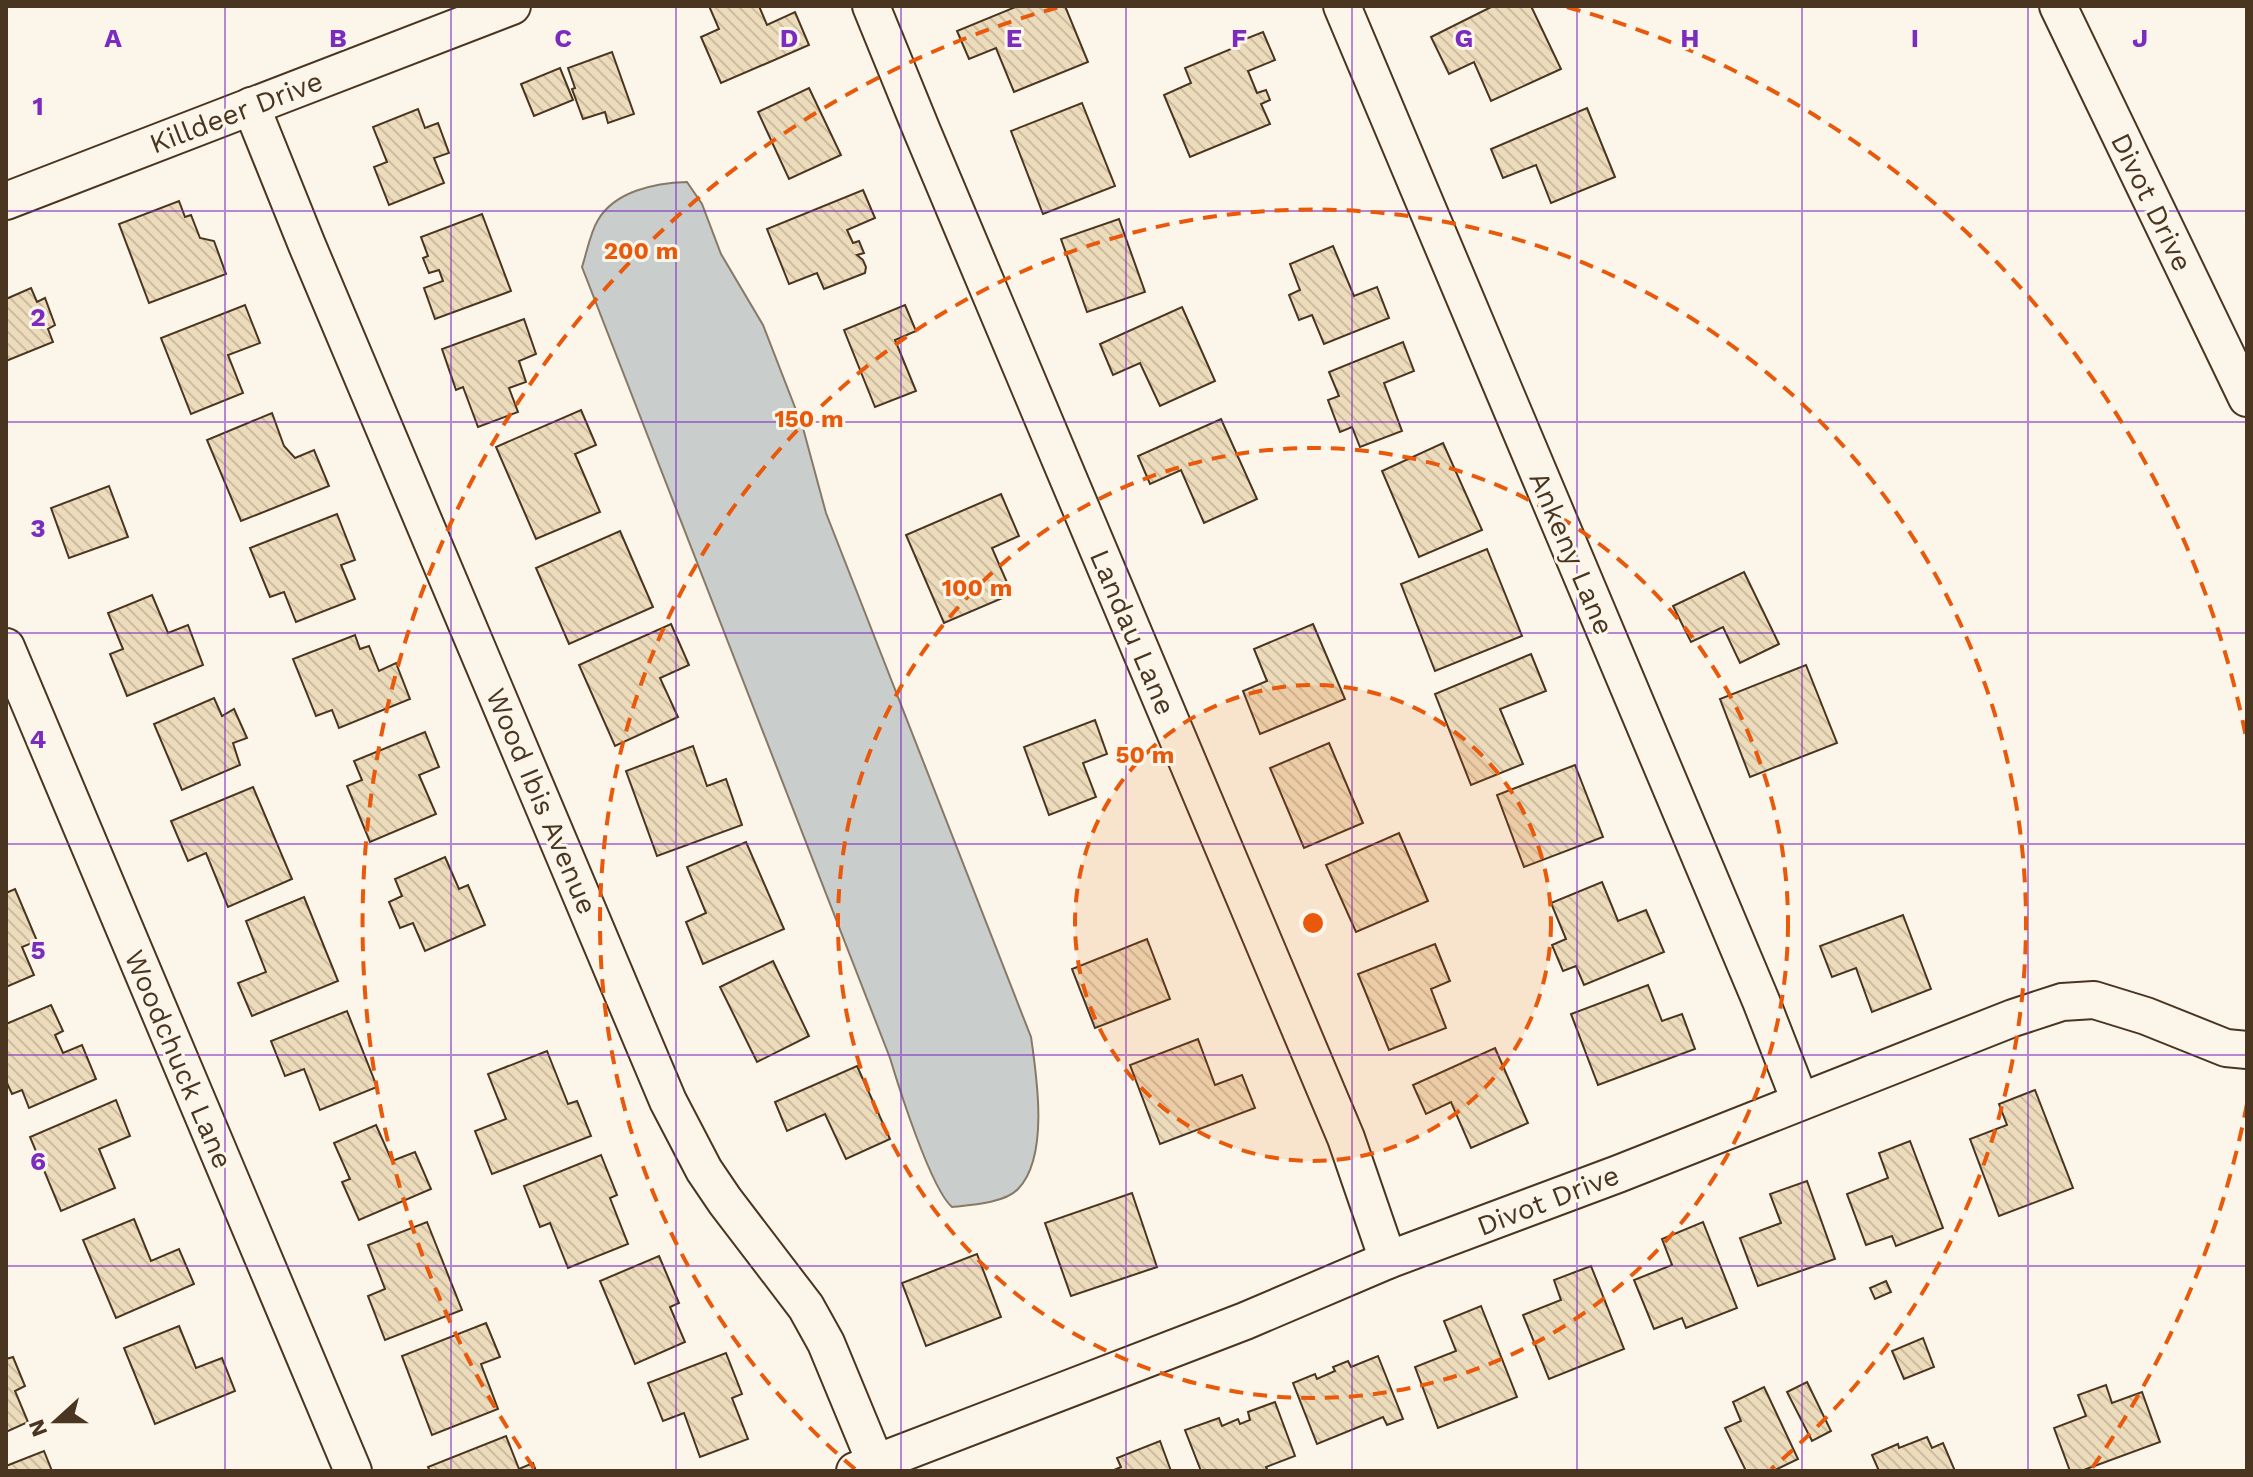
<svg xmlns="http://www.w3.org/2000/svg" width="2253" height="1477" font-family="'Work Sans',sans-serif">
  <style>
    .water { fill: #c9cecd; stroke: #887966; stroke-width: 2 }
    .building { fill: url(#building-back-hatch); stroke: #4a3520; stroke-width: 2 }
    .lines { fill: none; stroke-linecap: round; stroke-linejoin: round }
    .minor-casing { stroke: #4a3520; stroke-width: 40 }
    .minor { stroke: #fbf6e9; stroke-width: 36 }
    .grid { fill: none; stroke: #7b2cbf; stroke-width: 2; stroke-opacity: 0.55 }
    .ring { fill: none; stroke: #e8590c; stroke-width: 4; stroke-dasharray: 14 10 }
    .labels { text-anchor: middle; stroke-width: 6; stroke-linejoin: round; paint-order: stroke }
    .street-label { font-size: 28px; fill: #4a3520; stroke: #fbf6e9 }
    .grid-label { font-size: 26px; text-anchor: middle; font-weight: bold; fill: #7b2cbf; stroke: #fbf6e9; stroke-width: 6; stroke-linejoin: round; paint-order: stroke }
    .centre { fill: #e8590c; stroke: #fbf6e9; stroke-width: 4 }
    .ring-label { font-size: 24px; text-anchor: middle; font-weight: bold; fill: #e8590c; stroke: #fbf6e9; stroke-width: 6; stroke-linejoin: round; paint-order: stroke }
  </style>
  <defs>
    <pattern id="building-back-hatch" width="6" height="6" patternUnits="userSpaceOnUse" patternTransform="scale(2)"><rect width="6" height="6" fill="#ecdcbc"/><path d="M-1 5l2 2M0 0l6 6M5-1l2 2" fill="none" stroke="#ccbda1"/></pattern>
  </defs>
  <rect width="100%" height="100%" fill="#fbf6e9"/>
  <!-- water -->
  <path class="water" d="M687,182L702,204L721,254L763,325L803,428L826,513L1031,1037C1037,1078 1049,1157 1018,1189C1005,1203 971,1205 952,1207C931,1189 899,1088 890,1058L582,267C587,252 590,233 598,220C615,191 655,183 687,182Z"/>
  <!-- building -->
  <g class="building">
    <path d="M709,6H759L767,25L795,12L809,45L721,83L701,37L719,29Z"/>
    <path d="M1018,6H1065L1088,62L1014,92L996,48L969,59L957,31Z"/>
    <path d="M1493,6H1531L1561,69L1491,101L1474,62L1449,74L1431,37Z"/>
    <path d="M1263,32L1275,60L1248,71L1257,93L1266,90L1270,100L1261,104L1270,124L1190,157L1164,95L1191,83L1185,68L1236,47L1235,43Z"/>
    <path d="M612,52L634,114L608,123L605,112L583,119L572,89L575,88L568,68Z"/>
    <path d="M560,68L573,100L534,116L521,84Z"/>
    <path d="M809,88L841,155L789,179L758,112Z"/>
    <path d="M1082,103L1115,186L1043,214L1011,131Z"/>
    <path d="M1587,108L1615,177L1551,203L1536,165L1503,178L1491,149Z"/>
    <path d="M418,109L425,128L438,123L449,153L434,158L444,183L389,205L374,167L387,162L373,127Z"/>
    <path d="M863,190L875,218L847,230L853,243L859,241L864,253L857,255L863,260L866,267L865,273L824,289L817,273L789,284L767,229Z"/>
    <path d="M179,201L185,217L191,215L200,238L214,241L226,274L149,303L119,224Z"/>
    <path d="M482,214L511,291L435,319L424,288L443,281L439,270L429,273L423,258L428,256L421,237Z"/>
    <path d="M1119,219L1145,292L1087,312L1061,239Z"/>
    <path d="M1333,246L1354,296L1377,287L1389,318L1324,344L1312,315L1299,320L1289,295L1300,290L1290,264Z"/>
    <path d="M31,288L37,302L45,298L55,325L48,329L53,342L6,361V299Z"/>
    <path d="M245,305L260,343L228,355L243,393L191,414L161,338Z"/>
    <path d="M905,305L916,331L895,340L916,391L875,407L844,330Z"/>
    <path d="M1182,307L1215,381L1160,406L1140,363L1113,375L1100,344Z"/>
    <path d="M524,319L536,354L519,361L526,382L509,388L518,412L478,427L463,387L456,390L442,349Z"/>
    <path d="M1403,342L1414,371L1384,383L1402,431L1360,447L1352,427L1340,432L1328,400L1339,396L1329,372Z"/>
    <path d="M581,410L596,445L575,454L600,512L536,539L496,447Z"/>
    <path d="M272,413L284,446L295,458L314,450L329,486L241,521L207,440Z"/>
    <path d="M1221,419L1257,499L1204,523L1181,470L1150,484L1138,456Z"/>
    <path d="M1443,443L1482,530L1419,557L1382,471Z"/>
    <path d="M109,486L128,537L69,558L51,508Z"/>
    <path d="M1001,494L1019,536L992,548L1012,594L944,623L906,535Z"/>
    <path d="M337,514L355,560L341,565L355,599L296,622L284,592L270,597L250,548Z"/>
    <path d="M620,531L653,607L569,644L536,568Z"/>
    <path d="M1487,549L1522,636L1435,671L1401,584Z"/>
    <path d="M1744,572L1779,644L1740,663L1723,627L1691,642L1673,606Z"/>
    <path d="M152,595L168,633L188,625L203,665L127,696L110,654L123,649L108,613Z"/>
    <path d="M671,624L689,665L660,678L678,717L615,746L579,665Z"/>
    <path d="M1313,624L1345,699L1260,734L1243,691L1267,681L1254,649Z"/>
    <path d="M355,635L360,649L369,646L379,671L396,663L410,699L339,728L332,710L316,716L293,659Z"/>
    <path d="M1531,654L1546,691L1500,709L1523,764L1471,785L1435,694Z"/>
    <path d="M1806,665L1837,743L1750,777L1720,699Z"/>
    <path d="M214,698L222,716L234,709L247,738L233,743L240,765L182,790L154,724Z"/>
    <path d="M1095,720L1107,754L1083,763L1096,797L1049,815L1024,747Z"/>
    <path d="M425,732L439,767L419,775L436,814L370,842L347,786L362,780L354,761Z"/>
    <path d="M1329,743L1363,823L1304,848L1270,768Z"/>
    <path d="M693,746L707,786L726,779L742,825L657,856L626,771Z"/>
    <path d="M1575,765L1603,837L1524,867L1497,795Z"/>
    <path d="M253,787L292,879L228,907L206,853L188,861L171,821Z"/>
    <path d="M1399,833L1428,901L1356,932L1326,865Z"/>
    <path d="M746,842L784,929L703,964L686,922L706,913L687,867Z"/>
    <path d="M445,857L459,889L468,885L485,925L425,951L413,923L400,928L389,902L402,896L395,879Z"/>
    <path d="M1602,882L1618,921L1646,910L1664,952L1584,985L1576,966L1563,971L1552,945L1566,939L1551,903Z"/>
    <path d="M15,889L37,941L22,947L34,975L6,987V893Z"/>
    <path d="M304,897L338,981L252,1016L238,983L266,972L246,921Z"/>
    <path d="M1903,915L1931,989L1872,1012L1856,968L1832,977L1820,946Z"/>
    <path d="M1147,939L1170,999L1095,1028L1072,969Z"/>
    <path d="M1435,944L1450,981L1431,989L1446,1028L1389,1050L1358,974Z"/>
    <path d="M773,961L809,1036L757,1062L720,987Z"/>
    <path d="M1648,985L1662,1021L1682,1014L1695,1049L1598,1085L1571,1014Z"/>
    <path d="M51,1005L63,1031L55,1035L63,1053L82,1045L96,1079L29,1108L22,1090L12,1094L6,1081V1024Z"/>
    <path d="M347,1011L377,1087L320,1110L304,1069L285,1076L271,1041Z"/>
    <path d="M1198,1039L1215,1085L1242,1075L1255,1108L1160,1144L1130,1065Z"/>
    <path d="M1495,1048L1528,1123L1471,1148L1451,1102L1426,1114L1413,1085Z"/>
    <path d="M547,1051L568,1104L577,1101L591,1136L492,1174L475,1131L506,1119L488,1074Z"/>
    <path d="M857,1066L890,1139L846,1159L825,1114L787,1131L775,1102Z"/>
    <path d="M2035,1090L2073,1188L1999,1216L1970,1139L2007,1125L1999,1104Z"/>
    <path d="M116,1100L130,1136L99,1149L115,1188L61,1211L30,1137Z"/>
    <path d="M376,1125L392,1161L415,1152L431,1189L359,1220L342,1182L350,1179L334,1143Z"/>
    <path d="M1910,1141L1943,1228L1896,1246L1892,1236L1866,1245L1847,1194L1888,1178L1879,1153Z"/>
    <path d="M601,1155L617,1195L610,1198L628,1244L568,1268L550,1223L540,1227L524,1186Z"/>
    <path d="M1807,1181L1835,1259L1758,1286L1740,1238L1781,1223L1770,1194Z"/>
    <path d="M1132,1193L1157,1267L1071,1296L1045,1223Z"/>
    <path d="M134,1219L151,1261L179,1249L194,1284L116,1318L83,1240Z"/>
    <path d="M427,1222L462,1310L385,1340L368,1296L385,1289L368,1245Z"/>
    <path d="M1703,1222L1737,1308L1686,1328L1682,1318L1654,1329L1634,1280L1672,1265L1662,1239Z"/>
    <path d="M977,1254L1001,1317L926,1346L902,1283Z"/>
    <path d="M659,1256L679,1303L670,1307L685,1342L635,1364L600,1281Z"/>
    <path d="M1591,1266L1624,1349L1549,1379L1523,1315L1561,1300L1554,1280Z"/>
    <path d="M1886,1281L1891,1292L1875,1299L1870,1288Z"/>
    <path d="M1481,1306L1517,1397L1438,1428L1415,1367L1456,1351L1444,1321Z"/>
    <path d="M486,1323L500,1357L481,1364L498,1409L432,1435L402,1356Z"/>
    <path d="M179,1326L196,1368L222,1358L235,1391L155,1424L124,1348Z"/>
    <path d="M1923,1338L1934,1367L1904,1379L1892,1351Z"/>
    <path d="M726,1353L742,1394L732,1398L748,1439L700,1457L684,1413L663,1421L648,1383Z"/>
    <path d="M1378,1356L1403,1419L1387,1425L1383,1417L1317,1444L1293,1383L1315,1374L1317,1379L1335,1371L1333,1367L1348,1361L1351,1367Z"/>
    <path d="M13,1357L25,1386L15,1391L28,1422L6,1432V1359Z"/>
    <path d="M1807,1382L1831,1431L1812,1441L1787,1392Z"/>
    <path d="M2106,1385L2112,1403L2142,1392L2160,1442L2081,1471H2070L2054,1428L2086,1416L2078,1395Z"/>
    <path d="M1764,1387L1798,1459L1773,1471H1746L1725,1428L1741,1421L1733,1402Z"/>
    <path d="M1275,1402L1295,1456L1266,1467L1268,1471H1201L1185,1430L1219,1418L1222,1426L1238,1419L1240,1424L1250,1420L1248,1412Z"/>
    <path d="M506,1436L519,1469L533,1463L536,1471H430L428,1467Z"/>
    <path d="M1927,1437L1932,1448L1943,1443L1955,1471H1879L1872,1455L1898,1444L1899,1448Z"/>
    <path d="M1160,1441L1171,1471H1112L1121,1467L1117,1458Z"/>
    <path d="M44,1451L52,1471H6V1466Z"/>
  </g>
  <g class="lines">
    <defs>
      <g id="minor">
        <path d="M871,6L922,131L1346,1138L1388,1260"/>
        <path d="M1342,6L1761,1001L1800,1101"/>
        <path d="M2058,6L2247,398"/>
        <path d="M251,106L307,245L668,1101L704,1170L725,1201L806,1307L826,1343L879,1471"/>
        <path d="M6,201L512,6"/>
        <path d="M6,647L353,1471"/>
        <path d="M855,1471L1245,1321L1388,1260L1618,1174L2013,1018L2062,1002L2094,1000L2146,1016L2226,1048L2247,1050"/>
      </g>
    </defs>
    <!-- minor casing -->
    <use href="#minor" class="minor-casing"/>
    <!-- minor -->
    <use href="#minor" class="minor"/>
  </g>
  <!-- grid -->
  <path class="grid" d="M225,6V1471M451,6V1471M676,6V1471M901,6V1471M1126,6V1471M1352,6V1471M1577,6V1471M1802,6V1471M2028,6V1471M6,211H2247M6,422H2247M6,633H2247M6,844H2247M6,1055H2247M6,1266H2247"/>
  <!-- distance rings -->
  <circle cx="1313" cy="923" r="238" fill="#e8590c" fill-opacity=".12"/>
  <g class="ring">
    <circle cx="1313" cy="923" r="238"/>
    <circle cx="1313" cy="923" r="475"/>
    <path d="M855 1469A713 713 0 1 1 1771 1469"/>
    <path d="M2247 1104A951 951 0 0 1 2092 1468M534 1468A951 951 0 0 1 1059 7M1567 7A951 951 0 0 1 2247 742"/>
  </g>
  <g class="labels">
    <!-- street labels -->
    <g class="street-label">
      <text transform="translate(236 112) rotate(-21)" y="10">Killdeer Drive</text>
      <text transform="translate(2152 202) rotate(64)" y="10">Divot Drive</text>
      <text transform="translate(1572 553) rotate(67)" y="10">Ankeny Lane</text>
      <text transform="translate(1133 632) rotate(67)" y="10">Landau Lane</text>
      <text transform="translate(542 801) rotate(67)" y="10">Wood Ibis Avenue</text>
      <text transform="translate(179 1059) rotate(67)" y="10">Woodchuck Lane</text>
      <text transform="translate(1548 1200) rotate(-21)" y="10">Divot Drive</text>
    </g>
  </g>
  <g class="grid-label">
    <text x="113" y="47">A</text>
    <text x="338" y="47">B</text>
    <text x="563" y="47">C</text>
    <text x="789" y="47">D</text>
    <text x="1014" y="47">E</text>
    <text x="1239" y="47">F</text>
    <text x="1464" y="47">G</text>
    <text x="1690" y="47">H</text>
    <text x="1915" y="47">I</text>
    <text x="2140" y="47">J</text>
    <text x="38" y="115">1</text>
    <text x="38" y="326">2</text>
    <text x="38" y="537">3</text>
    <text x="38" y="748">4</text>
    <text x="38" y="959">5</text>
    <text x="38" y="1170">6</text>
  </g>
  <circle cx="1313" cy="923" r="12" class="centre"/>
  <g class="ring-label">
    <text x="641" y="259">200 m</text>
    <text x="809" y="427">150 m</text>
    <text x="977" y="596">100 m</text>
    <text x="1145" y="763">50 m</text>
  </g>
  <!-- border -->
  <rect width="2253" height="1477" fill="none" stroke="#4a3520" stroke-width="16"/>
  <!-- north arrow -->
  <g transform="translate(56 1421) rotate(249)" stroke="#fbf6e9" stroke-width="6" paint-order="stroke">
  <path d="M0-6L14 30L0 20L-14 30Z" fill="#4a3520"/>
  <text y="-12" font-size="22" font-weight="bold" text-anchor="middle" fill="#4a3520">N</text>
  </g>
</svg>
